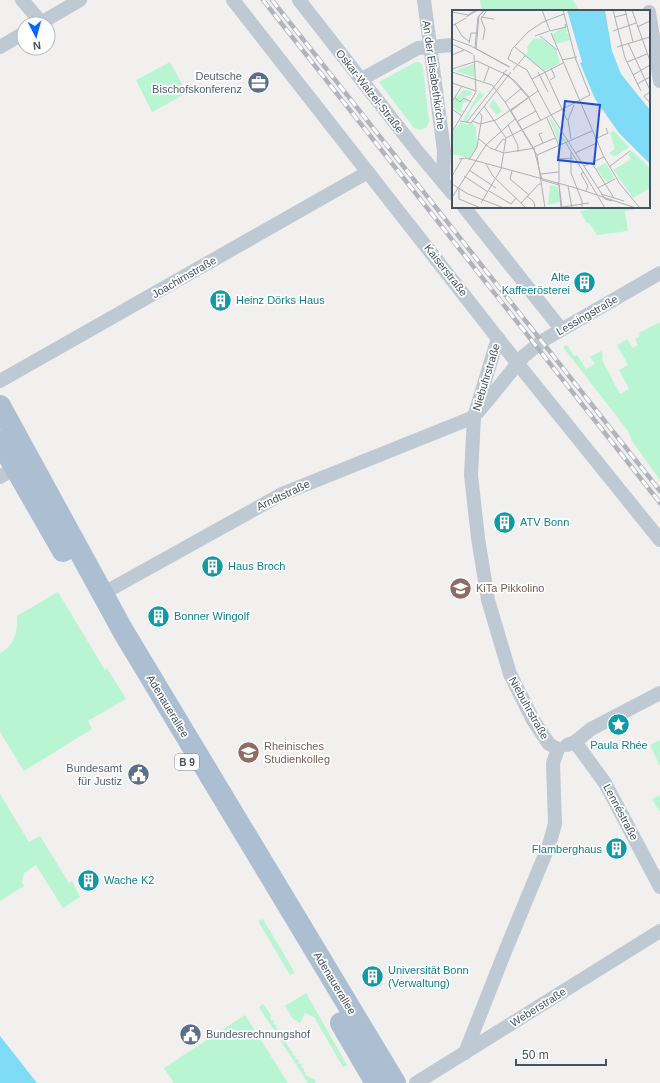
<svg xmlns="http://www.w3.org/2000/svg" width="660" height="1083" font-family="Helvetica,sans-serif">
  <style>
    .green { fill: #b9f5d2 }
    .water { fill: #80dbf7 }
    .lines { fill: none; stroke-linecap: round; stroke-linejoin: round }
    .street { stroke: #bec9d3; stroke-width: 14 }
    .primary { stroke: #acbed1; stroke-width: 22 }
    .rail-casing { stroke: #b1b4bb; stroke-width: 4.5 }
    .rail { stroke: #fff; stroke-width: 3; stroke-dasharray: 9; stroke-linecap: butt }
    .labels { text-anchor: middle; stroke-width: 3.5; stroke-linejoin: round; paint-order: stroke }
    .shield { fill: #fff; stroke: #7d868f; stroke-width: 1 }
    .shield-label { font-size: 10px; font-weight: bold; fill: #45525f }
    .street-label { font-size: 11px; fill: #45525f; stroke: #fff }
    .service-label { font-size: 11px; fill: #4e5e75; stroke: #fff; text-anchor: end }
    .culture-label { font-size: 11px; fill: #0d838f; stroke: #fff; text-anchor: start }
    .education-label { font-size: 11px; fill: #785e54; stroke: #fff; text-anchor: start }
    .inset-road { fill: none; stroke: #adb0b5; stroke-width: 1 }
    .view { fill: #1d4ed8; fill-opacity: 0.15; stroke: #1d4ed8; stroke-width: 2 }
    .inset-edge { fill: none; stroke: #45525f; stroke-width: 2 }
  </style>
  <rect width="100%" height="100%" fill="#f2efef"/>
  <!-- green -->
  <g class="green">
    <path d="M480,0H573L579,11H482Z"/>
    <path d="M170,62L187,93L152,112L136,80Z"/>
    <path d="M416,62H419L422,64L423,68L429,121L427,127L421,130L414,128L379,82Z"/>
    <path d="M589,207H633L634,210L625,211L628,231L597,235L589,223H587L580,211L590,209Z"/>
    <path d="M660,322V480L632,441L628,431L563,347L567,345L574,356L577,355L586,369L595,364L590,357L601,351L603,354L602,360L620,394L629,389L619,370L628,365L617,345L627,339L633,348L638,345L635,339L640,336L639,333Z"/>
    <path d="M58,592L105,670L107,668L126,699L88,721L92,729L24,771L0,732V653C15,646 18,630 17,616Z"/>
    <path d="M660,740V766L650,745Z"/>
    <path d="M0,794L29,842L40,836L69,883L72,881L80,897L63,908L36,865L24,873L22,882L24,886L0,901Z"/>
    <path d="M660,795V812L652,799Z"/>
    <path d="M263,919L295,973L290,975L258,921Z"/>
    <path d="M306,993L347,1065L343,1067L314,1017L305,1013L300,1023L292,1018L285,1006Z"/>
    <path d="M263,1004L271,1015L270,1019L274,1021L273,1023L277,1026L276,1028L279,1030V1032L282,1034L281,1036L285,1039L284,1041L287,1043V1045L290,1048V1050L293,1052L292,1054L296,1057L295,1059L299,1060L298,1063L302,1065L301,1067L304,1069V1071L306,1073L305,1075L316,1080L315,1083H308L259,1007Z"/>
    <path d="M245,1015L288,1083H174L164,1068Z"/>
  </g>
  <!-- water -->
  <path class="water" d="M0,1036L37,1083H0Z"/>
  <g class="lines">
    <!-- street -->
    <g class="street">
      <path d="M22,0L41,22"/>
      <path d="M233,0L518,364L660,540"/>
      <path d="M299,0L417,151L453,194"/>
      <path d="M424,0L444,151L443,180"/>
      <path d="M649,12L660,81"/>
      <path d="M39,24L80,0"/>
      <path d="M0,47L24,33"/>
      <path d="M362,79L418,48L453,45"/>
      <path d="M464,207L561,329"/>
      <path d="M498,338L474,417L471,475L478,538L488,600L510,674L533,720L549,744L558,749"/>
      <path d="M0,381L368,172"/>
      <path d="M478,412L524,356L542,341L660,273"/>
      <path d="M0,477L22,464"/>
      <path d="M102,594L282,494L474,417"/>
      <path d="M575,742L605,783L660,887"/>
      <path d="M567,745L575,742L591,729L660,693"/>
      <path d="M465,1053L504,954L549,845L555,824L553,763L558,749"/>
      <path d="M416,1083L660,931"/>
    </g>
    <!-- primary -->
    <g class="primary">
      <path d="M0,406L123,631L395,1083"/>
      <path d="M0,441L63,551"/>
      <path d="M341,1023L376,1083"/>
    </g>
    <defs>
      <g id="rail">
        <path d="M263,0L660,503"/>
        <path d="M272,0L660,491"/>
      </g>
    </defs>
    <!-- rail casing -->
    <use href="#rail" class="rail-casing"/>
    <!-- rail -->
    <use href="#rail" class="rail"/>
  </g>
  <!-- icons -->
  <defs>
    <symbol id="office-disc" viewBox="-11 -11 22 22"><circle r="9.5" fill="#5c6f8a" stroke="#fff"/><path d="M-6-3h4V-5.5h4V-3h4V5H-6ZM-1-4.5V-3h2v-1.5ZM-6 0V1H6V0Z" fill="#fff"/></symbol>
    <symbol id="building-disc" viewBox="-11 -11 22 22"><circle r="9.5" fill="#0f9aa8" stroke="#fff"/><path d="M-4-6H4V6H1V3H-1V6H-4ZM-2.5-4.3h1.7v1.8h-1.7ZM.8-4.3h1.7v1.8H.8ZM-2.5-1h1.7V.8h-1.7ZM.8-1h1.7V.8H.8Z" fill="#fff"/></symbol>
    <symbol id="school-disc" viewBox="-11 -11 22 22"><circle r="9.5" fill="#8d6e63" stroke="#fff"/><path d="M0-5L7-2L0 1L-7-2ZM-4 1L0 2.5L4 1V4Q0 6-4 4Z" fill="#fff"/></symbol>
    <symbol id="sight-disc" viewBox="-11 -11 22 22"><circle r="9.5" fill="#0f9aa8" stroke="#fff"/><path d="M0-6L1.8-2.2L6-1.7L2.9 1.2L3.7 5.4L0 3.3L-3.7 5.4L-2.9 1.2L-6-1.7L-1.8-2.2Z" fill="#fff"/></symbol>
    <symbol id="university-disc" viewBox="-11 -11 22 22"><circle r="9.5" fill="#8d6e63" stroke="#fff"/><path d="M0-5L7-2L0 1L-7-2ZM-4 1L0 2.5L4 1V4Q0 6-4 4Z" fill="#fff"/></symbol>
    <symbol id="civic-disc" viewBox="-11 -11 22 22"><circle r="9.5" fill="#5c6f8a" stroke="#fff"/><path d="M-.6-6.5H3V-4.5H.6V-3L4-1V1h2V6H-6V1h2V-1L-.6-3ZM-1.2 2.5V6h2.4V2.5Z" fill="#fff"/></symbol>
  </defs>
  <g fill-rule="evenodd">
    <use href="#office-disc" x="246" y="70" width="25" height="25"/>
    <use href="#building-disc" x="572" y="270" width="25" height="25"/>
    <use href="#building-disc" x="208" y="288" width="25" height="25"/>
    <use href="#building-disc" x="492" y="510" width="25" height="25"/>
    <use href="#building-disc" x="200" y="554" width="25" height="25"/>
    <use href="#school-disc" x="448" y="576" width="25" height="25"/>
    <use href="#building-disc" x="146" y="604" width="25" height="25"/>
    <use href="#sight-disc" x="606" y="712" width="25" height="25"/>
    <use href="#university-disc" x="236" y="740" width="25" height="25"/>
    <use href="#civic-disc" x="126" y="762" width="25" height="25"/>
    <use href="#building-disc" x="604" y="836" width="25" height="25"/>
    <use href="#building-disc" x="76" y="868" width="25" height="25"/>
    <use href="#building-disc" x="360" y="964" width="25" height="25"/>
    <use href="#civic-disc" x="178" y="1022" width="25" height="25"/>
  </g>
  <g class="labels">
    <!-- shield labels -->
    <rect class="shield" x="175" y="754" width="24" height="16" rx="3"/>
    <g class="shield-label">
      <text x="187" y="766">B 9</text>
    </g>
    <!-- street labels -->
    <g class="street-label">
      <text transform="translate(434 75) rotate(82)" y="4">An der Elisabethkirche</text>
      <text transform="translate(370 91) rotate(52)" y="4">Oskar-Walzel-Straße</text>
      <text transform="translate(446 270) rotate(52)" y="4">Kaiserstraße</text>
      <text transform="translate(184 277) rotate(-30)" y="4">Joachimstraße</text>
      <text transform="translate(587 315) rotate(-30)" y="4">Lessingstraße</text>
      <text transform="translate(486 377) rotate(-73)" y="4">Niebuhrstraße</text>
      <text transform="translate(283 495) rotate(-25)" y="4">Arndtstraße</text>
      <text transform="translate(168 706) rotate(59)" y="4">Adenauerallee</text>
      <text transform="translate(529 708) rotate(61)" y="4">Niebuhrstraße</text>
      <text transform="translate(621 812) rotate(62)" y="4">Lennéstraße</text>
      <text transform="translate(335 983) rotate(59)" y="4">Adenauerallee</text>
      <text transform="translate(538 1007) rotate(-32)" y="4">Weberstraße</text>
    </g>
    <!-- service labels -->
    <g class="service-label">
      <text x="242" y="80">Deutsche<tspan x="242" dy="13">Bischofskonferenz</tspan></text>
      <text x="122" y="772">Bundesamt<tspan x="122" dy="13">für Justiz</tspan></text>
      <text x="206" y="1038" text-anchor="start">Bundesrechnungshof</text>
    </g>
    <!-- culture labels -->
    <g class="culture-label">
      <text x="570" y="281" text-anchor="end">Alte<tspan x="570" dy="13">Kaffeerösterei</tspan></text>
      <text x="236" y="304">Heinz Dörks Haus</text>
      <text x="520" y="526">ATV Bonn</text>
      <text x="228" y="570">Haus Broch</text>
      <text x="174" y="620">Bonner Wingolf</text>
      <text x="619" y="749" text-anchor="middle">Paula Rhée</text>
      <text x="602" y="853" text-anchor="end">Flamberghaus</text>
      <text x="104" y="884">Wache K2</text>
      <text x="388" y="974">Universität Bonn<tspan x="388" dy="13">(Verwaltung)</tspan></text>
    </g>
    <!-- education labels -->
    <g class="education-label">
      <text x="476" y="592">KiTa Pikkolino</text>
      <text x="264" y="750">Rheinisches<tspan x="264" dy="13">Studienkolleg</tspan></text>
    </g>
  </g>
  <!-- overview -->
  <g transform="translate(452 10)">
    <rect width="198" height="198" fill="#f2efef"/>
    <path d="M113,16L116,22H113L117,24L118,30L104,34L100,24ZM82,28L90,29L104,40L108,53L93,61L69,42L74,44L76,41L75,37ZM22,54V67L1,60H5ZM11,80L19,81L20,85L12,87L9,93L12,88L17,91L11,93L9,100L13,101L9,103L0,97V93ZM28,81L32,85L20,98L14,112L11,110ZM41,89L50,101L45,105L37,96ZM97,107H98L114,132L111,130L107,133ZM9,112L15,115L20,112L23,117L27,116L24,118L25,137L17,148L0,144V123ZM162,121L177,137L162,147L157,143L163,139L158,123ZM180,141L198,158V178L181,188L159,156L161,160L176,151L179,149L176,144ZM154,153L162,168L155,172L144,158ZM98,175L106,177L108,192L96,195Z" fill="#b9f5d2"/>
    <path d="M115,0H153L160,41L169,64L198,100V154L167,123L143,89L128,53L130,52Z" fill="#80dbf7"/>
    <path class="inset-road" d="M32,0L26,7L23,38L57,57M90,0L98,21M161,0L173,48L189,81M173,0L181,32M180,0L198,51M0,2L16,5L24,0M112,4L91,12L76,22L60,39L56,49L75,60L98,103L153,189L160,191M14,7L26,0M29,7L42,9M163,7L175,4M3,14L10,26L18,32M0,16L14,8M185,17L198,11M98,21L114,17L113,14M161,21L184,13M99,23L151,145L168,174L188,198M83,26L97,21M88,26L105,40M0,29L17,35L58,57M31,30L33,19L29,9L35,0M17,33L19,23H24M176,33L198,80M0,34L21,44M63,37L93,62L115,110M165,37L198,27M24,39L27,6L33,0M0,45L12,40M110,50L125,47M175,52L195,44M0,59L25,51L57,66L77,88M55,60L51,63L63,71L77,87L59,101L82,139L90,170L107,175L109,198M61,60L73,46M0,62L40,75L53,92L85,145L93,198M86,62L96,82M181,65L198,55M80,69L111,53M98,70L103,67L99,58M32,71L37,57M0,73L24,81M185,74L198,67M198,82L192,86L198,93M3,88L8,92L12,88L19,92M77,88L89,111M0,92L10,76M53,92L70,78M32,96L54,128M0,99L10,106M95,108L107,136V172L105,174M8,111L19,113L59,62M20,111L28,114L44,110L86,81M66,111L84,101M15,112L52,64M56,115L66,136V142M0,122L24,82L22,45M90,123L87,124L91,133M27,129L38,138L52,143L83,138M119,129L116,110L122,95M143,129L156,123L154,118M114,133L153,198M82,137L103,128M43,140L51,129L53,130M119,142V163L130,191V198M123,143L145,133M85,145L140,121M7,149L14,148L124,178L184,198M107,149L121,148M17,150L25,137L30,106L27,102M140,153L162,188M34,154L41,166L74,198M132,156L152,147M157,157L178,141M17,160L44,178M60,161L58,169L77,185M132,162L129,164L136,176L134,181M89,164L107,162M0,166L10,149M12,166L36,182M0,174L16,184L52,198M107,174L110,198M116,176L120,198M146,178L163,169M7,179V189L29,198M37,181L59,194L64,188M149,184L172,191M1,186L34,135L64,108M75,186L82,192L83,198M29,193L49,159L54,128L138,85L124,50L111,0M69,193L87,174H90M104,198L137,193"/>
    <path class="view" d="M113,91L148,95L142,154L106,150Z"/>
    <rect width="198" height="198" class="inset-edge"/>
  </g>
  <!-- north arrow -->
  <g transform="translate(36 36) rotate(174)"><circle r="19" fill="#ffffff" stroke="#b5babf"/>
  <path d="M0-3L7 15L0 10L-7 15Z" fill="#0367f8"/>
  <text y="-6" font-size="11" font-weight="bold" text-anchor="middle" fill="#45525f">N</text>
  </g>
  <!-- scale -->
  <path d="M516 1059v6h90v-6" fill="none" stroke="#45525f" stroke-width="2"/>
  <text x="522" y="1059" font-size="12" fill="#45525f" stroke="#ffffff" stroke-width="3" paint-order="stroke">50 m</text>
</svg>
